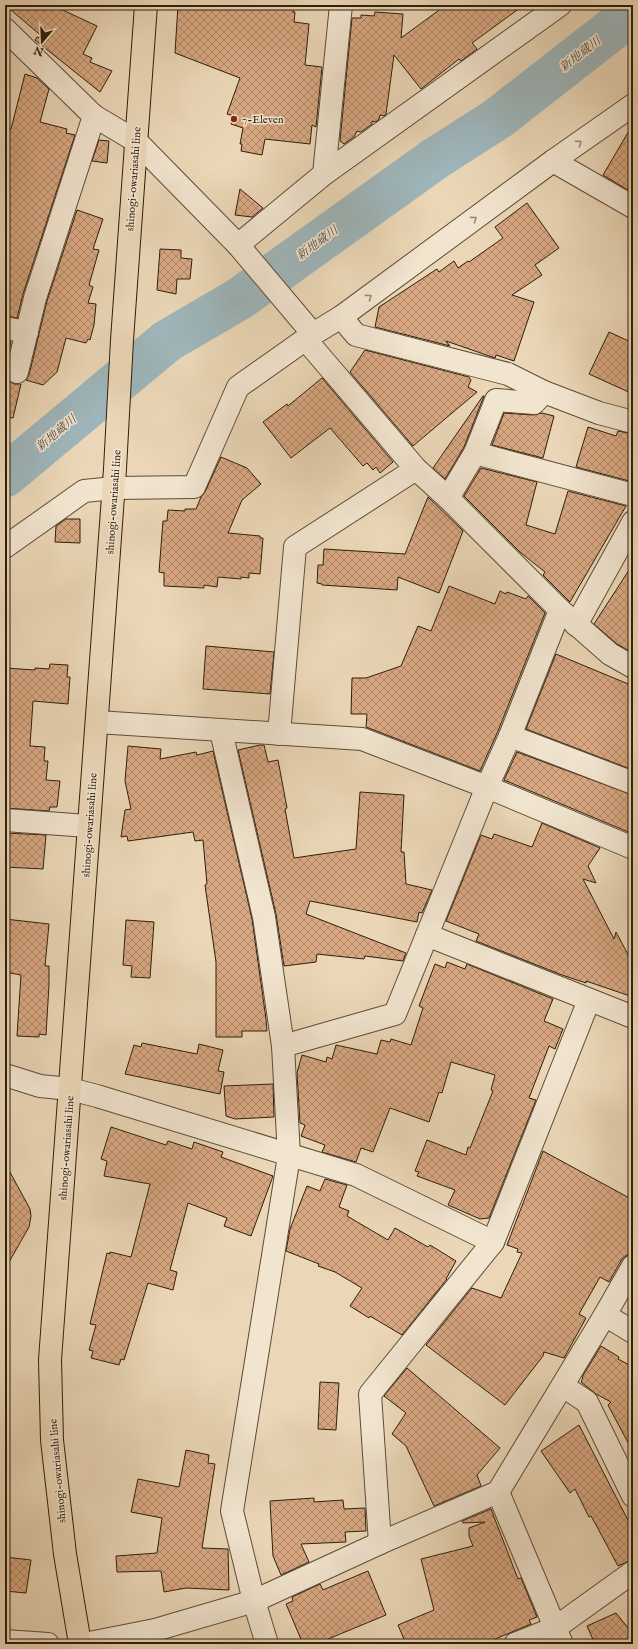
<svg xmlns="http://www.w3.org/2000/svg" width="638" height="1649" font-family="'IM FELL English','Noto Serif JP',serif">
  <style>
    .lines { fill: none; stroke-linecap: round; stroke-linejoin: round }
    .river { stroke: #9eb6bb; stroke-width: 43 }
    .building { fill: url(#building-cross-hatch); stroke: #2e1e0c }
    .minor-casing { stroke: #5d4c37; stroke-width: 24 }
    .major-casing { stroke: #2e1e0c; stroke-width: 24 }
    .minor { stroke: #f2e5d0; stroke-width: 22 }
    .major { stroke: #ebd7b7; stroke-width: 22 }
    .oneway { stroke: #9a8b78 }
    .poi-dot { fill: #8f2418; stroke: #f2e5d0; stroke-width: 1.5 }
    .labels { text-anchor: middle; stroke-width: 3; stroke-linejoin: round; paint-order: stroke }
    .poi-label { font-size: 11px; fill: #2e1e0c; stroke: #f2e5d0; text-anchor: start }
    .street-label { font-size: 11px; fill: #2e1e0c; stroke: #f2e5d0 }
    .water-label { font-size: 12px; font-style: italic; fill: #504c41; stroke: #f2e5d0 }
  </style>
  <defs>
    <pattern id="building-cross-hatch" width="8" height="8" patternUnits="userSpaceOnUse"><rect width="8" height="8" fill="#d8a882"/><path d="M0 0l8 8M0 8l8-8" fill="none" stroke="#b08869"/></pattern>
  </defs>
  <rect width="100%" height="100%" fill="#ebd7b7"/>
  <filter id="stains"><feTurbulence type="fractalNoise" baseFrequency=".005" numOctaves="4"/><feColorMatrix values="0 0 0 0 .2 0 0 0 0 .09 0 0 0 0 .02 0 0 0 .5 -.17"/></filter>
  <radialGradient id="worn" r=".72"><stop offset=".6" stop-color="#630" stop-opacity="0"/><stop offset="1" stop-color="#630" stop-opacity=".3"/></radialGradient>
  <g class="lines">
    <!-- river -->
    <path class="river" d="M5,476L167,341L239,299L436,158L497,119L633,13"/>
  </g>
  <!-- building -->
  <g class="building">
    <path d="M5,5H52L97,26L83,54L92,58L90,62L112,71L100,92L35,40L37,37L45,39Z"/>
    <path d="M178,5H294L293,12H295L294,22L309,24L305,65L322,67L316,127L312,125L310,144L265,139L262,155L241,151L242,144H240L243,128L231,124L234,116L227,114L240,78L175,53Z"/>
    <path d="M446,5H524L472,43L477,49L461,61L459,59L421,89L394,55L386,114L384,116L380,115L379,119L376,122L372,121V124L361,132L357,131L354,137L344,144L340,141L352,18H361V15L374,16L375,12L403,14L401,38Z"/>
    <path d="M25,74L37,78L49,89L40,122L67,129L66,133L75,135L23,294L17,318L5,316V128L11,129Z"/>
    <path d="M633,124V193L603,175Z"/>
    <path d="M99,140L109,141L107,163L92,161Z"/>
    <path d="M240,189L263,208L252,217L235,215Z"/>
    <path d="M527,203L559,248L535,265L542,275L512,295L534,302L514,361L496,355L495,358L446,341L450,346L375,327L379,307L437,269L439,272L454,261L458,268L468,261L469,262L503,238L495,227Z"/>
    <path d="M77,210L103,219L93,249L99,250L89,285L93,287L88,303L96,304L94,325L90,340L88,339L86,343L66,338L57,372L43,385L26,380L29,375L47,301Z"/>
    <path d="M160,249L181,250V258L192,259L190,279H177L176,294L157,290Z"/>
    <path d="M609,332L633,343V394L589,374Z"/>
    <path d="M5,341L11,342L5,368Z"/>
    <path d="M365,350L469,377L471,380L468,387L477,392L413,446L350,372Z"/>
    <path d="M5,375L9,381L14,384H21L13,418L5,417Z"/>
    <path d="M322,378L393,462L380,473L376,467L373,470L367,463L363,466L330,428L291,458L263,422L287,404L288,406Z"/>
    <path d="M483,396H484L464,447L445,479L433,468Z"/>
    <path d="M504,413L533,415L542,413L554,416L543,458L492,445Z"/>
    <path d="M588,427L616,436L618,431L633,434V482L576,467Z"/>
    <path d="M221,457L247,468L261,484L242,500L228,533L260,536V538H263L260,574L249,573V578L241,577V579L218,577L217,587L204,585V588L164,586V573L159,572L163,521H167L168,510L185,511V509H196L201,497L205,492Z"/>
    <path d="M481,468L537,482L526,525L555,534L568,491L626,506L570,602L543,575L545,572L520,552L464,496Z"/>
    <path d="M428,497L463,531L439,593L398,577L397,590L322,585V584L317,583L318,565H323L324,549L405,554Z"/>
    <path d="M66,519H80V543L55,542L56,526Z"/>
    <path d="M633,564V653L617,644L594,624Z"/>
    <path d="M449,586L495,604L500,591L506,594L507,592L526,599L528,596L545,613L498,731L480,771L366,727L367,714H351L352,678H366L401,666L418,626L431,631Z"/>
    <path d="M206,646L274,652L270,694L203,689Z"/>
    <path d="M556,654L633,686V770L526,729Z"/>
    <path d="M50,664L68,665L67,677H70L68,704L33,701L30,746L45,747L44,761H48L46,780L60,781L57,807H50L49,811L5,808V668L35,670V668L49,669Z"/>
    <path d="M260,745H264L268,762L278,760L287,808L285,809L294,858L356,849L360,792L404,795L401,852H404L406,884L432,890L422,913L419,912L417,922L310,901L306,914L406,953L403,961L365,956L364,959L317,954L316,962L284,966L276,914L238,750Z"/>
    <path d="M128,746L161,749L160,759L196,752L197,755L213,751L252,919L266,1019L267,1031H242V1037H216V962L205,885L207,884L203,840L195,841L193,832L128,841L127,836L121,837L125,810L131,809L125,781Z"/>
    <path d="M517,752L633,795V834L504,780Z"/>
    <path d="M542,823L600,848L588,866L596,883L583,879L614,939L616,932L633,964V997L586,981V983L562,975L476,941L479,934L446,921L481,835L492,839L494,834L532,847Z"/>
    <path d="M5,833L46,835L43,869L5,867Z"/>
    <path d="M5,919L49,924L45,966H49V985L46,1035L39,1034V1037L17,1036L21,975L5,972Z"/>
    <path d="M126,920L154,922L150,978L131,977L132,966L123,965Z"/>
    <path d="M447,962L465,969L467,964L553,999L544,1021L563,1029L555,1049L549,1046L529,1098L536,1100L489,1218L480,1219L448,1205L455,1190L417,1176L419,1172L415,1171L427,1140L466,1155L468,1147L470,1148L493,1091L491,1090L495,1075L451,1062L442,1093L439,1092L429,1122L390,1108L373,1152L361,1148L356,1162L322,1152L325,1145L301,1136L305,1125L300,1123L297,1073L302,1055L326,1062L327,1057L332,1059L336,1045L377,1054L381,1040L390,1042L391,1039L411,1045L423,1008L419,1006L435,964L445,968Z"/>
    <path d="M142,1043L197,1054L199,1044L223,1050L218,1071L224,1072L220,1094L125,1074L134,1045L141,1047Z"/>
    <path d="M273,1084L274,1117L235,1119L226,1116L224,1086Z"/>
    <path d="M111,1127L166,1145L168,1141L192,1149L194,1142L223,1152L221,1157L273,1176L251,1236L224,1226L227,1218L188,1203L170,1270L177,1272L173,1290L148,1283L124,1360L121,1359L119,1365L91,1358L93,1351L89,1350L96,1325L90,1324L107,1253L110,1254V1252L131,1257L150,1184L104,1176L107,1161L101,1159Z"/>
    <path d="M543,1151L633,1200V1254L627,1255L622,1259L609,1282L600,1277L579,1314L586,1318L564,1358L544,1352L543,1356L505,1405L426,1345L472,1288L501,1298L522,1253L517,1252L518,1249L507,1245Z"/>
    <path d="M5,1163L30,1209L31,1216L29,1227L5,1269Z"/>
    <path d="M325,1179L347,1185L339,1207L349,1211L347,1216L388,1240L395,1228L428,1247L430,1245L456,1261L446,1279H447L402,1335L370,1316L369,1318L350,1306L362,1288L335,1272L318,1266L319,1264L286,1251L290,1229L307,1186L320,1191Z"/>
    <path d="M601,1346L619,1357L618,1359L633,1367V1452L608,1405L611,1402L596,1394L581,1382L583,1378L582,1377Z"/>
    <path d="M407,1368L500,1448L477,1475L481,1486L434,1506L406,1446L392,1434L406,1413L384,1396Z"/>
    <path d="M320,1382L339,1383L336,1430L318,1429Z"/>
    <path d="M579,1425L633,1530V1559L618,1566L595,1523L591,1516L589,1517L575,1489L570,1493L541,1451Z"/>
    <path d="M186,1450L209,1455L208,1463L215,1464L202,1548L228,1549L229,1590L186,1588L164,1592L161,1571L117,1572L116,1556L157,1553L162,1518L131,1512L138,1479L179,1487Z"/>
    <path d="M314,1498V1502L343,1500L344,1509L365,1508L366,1531L345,1532L346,1542L301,1544L309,1562L281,1575L273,1556L270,1501Z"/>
    <path d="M491,1509L518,1579L521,1578L537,1617L529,1620L531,1624L483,1644H406L398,1625L434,1610L421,1559L473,1546L469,1536V1528L485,1522L463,1523L462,1521Z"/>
    <path d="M5,1557L31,1560L26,1593L5,1591Z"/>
    <path d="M368,1571L386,1615L316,1644H303L286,1604L293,1601L292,1597L320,1584L323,1590L325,1589Z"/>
    <path d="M616,1613L633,1634V1644H595L587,1626Z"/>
  </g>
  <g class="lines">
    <defs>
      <g id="minor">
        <path d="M5,29L94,116L136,141L238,245L313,334"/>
        <path d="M553,161L633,207"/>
        <path d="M324,174L341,5"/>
        <path d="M238,245L324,174L560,5"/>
        <path d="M341,317L356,335L508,374L544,392L599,413L633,422"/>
        <path d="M5,328L27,332"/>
        <path d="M306,340L416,469L448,498L560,610L610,654L633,667"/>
        <path d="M17,372L35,298L94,116"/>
        <path d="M475,453L633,495"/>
        <path d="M448,498L475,453L496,400L534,403L544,392"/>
        <path d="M5,547L84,491L114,488L194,487L238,387L313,334L341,317L553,161L633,105"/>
        <path d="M576,625L633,522"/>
        <path d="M97,722L362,739L487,787L633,848"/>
        <path d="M221,731L264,917L283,1046L289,1156L232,1511L254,1601L267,1644"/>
        <path d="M279,734L295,547L416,469"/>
        <path d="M510,736L633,783"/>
        <path d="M5,820L88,826"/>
        <path d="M427,935L633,1017"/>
        <path d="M283,1046L395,1014L487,787L510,736L560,610"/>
        <path d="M5,1075L40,1086L70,1089L97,1096L356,1175L493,1242"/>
        <path d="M605,1315L633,1332"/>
        <path d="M563,1386L587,1402L633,1496"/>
        <path d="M498,1492L562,1644"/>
        <path d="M380,1543L370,1394L493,1242L589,1000"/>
        <path d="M5,1641L48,1644"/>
        <path d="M84,1644L155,1630L254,1601L380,1543L498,1492L605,1315L633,1266"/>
        <path d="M515,1644L555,1628L633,1572"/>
      </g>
      <path id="major" d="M80,1644L65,1554L52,1440L50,1360L115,469L122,340L146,5"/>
    </defs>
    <!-- minor casing -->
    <use href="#minor" class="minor-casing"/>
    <!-- major casing -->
    <use href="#major" class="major-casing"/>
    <!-- minor -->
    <use href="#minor" class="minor"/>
    <!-- major -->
    <use href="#major" class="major"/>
  </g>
  <!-- one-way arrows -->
  <defs><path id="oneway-chevron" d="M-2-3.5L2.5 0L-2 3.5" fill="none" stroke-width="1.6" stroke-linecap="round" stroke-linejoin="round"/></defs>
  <g class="oneway">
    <use href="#oneway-chevron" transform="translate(579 143) rotate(-35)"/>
    <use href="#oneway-chevron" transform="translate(474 219) rotate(-36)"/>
    <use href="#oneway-chevron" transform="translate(369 297) rotate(-36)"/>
  </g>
  <!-- markers -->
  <circle class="poi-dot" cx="234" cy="119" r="4"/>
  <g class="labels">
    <!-- poi labels -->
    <g class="poi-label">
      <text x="242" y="123">7-Eleven</text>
    </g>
    <!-- street labels -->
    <g class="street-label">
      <text transform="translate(133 179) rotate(-86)" y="4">shinogi-owariasahi line</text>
      <text transform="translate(113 502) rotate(-86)" y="4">shinogi-owariasahi line</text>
      <text transform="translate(89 825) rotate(-86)" y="4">shinogi-owariasahi line</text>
      <text transform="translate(66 1148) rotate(-86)" y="4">shinogi-owariasahi line</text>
      <text transform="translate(57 1471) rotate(-95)" y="4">shinogi-owariasahi line</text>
    </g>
    <!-- water labels -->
    <g class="water-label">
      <text transform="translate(580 54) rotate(-38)" y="4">新地蔵川</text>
      <text transform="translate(317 243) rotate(-36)" y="4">新地蔵川</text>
      <text transform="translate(56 433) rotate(-40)" y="4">新地蔵川</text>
    </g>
  </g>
  <!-- margin -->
  <rect width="638" height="1649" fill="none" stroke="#ebd7b7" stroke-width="20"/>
  <rect x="6" y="6" width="626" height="1637" fill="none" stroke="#2e1e0c" stroke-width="2"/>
  <rect x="10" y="10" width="618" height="1629" fill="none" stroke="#2e1e0c"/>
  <!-- north arrow -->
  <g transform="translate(42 42) rotate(199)" stroke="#f2e5d0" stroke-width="3" paint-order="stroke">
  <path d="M0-3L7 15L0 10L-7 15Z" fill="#2e1e0c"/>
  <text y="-6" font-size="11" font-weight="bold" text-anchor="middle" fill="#2e1e0c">N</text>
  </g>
  <rect width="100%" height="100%" filter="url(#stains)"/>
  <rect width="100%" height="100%" fill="url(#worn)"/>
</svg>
